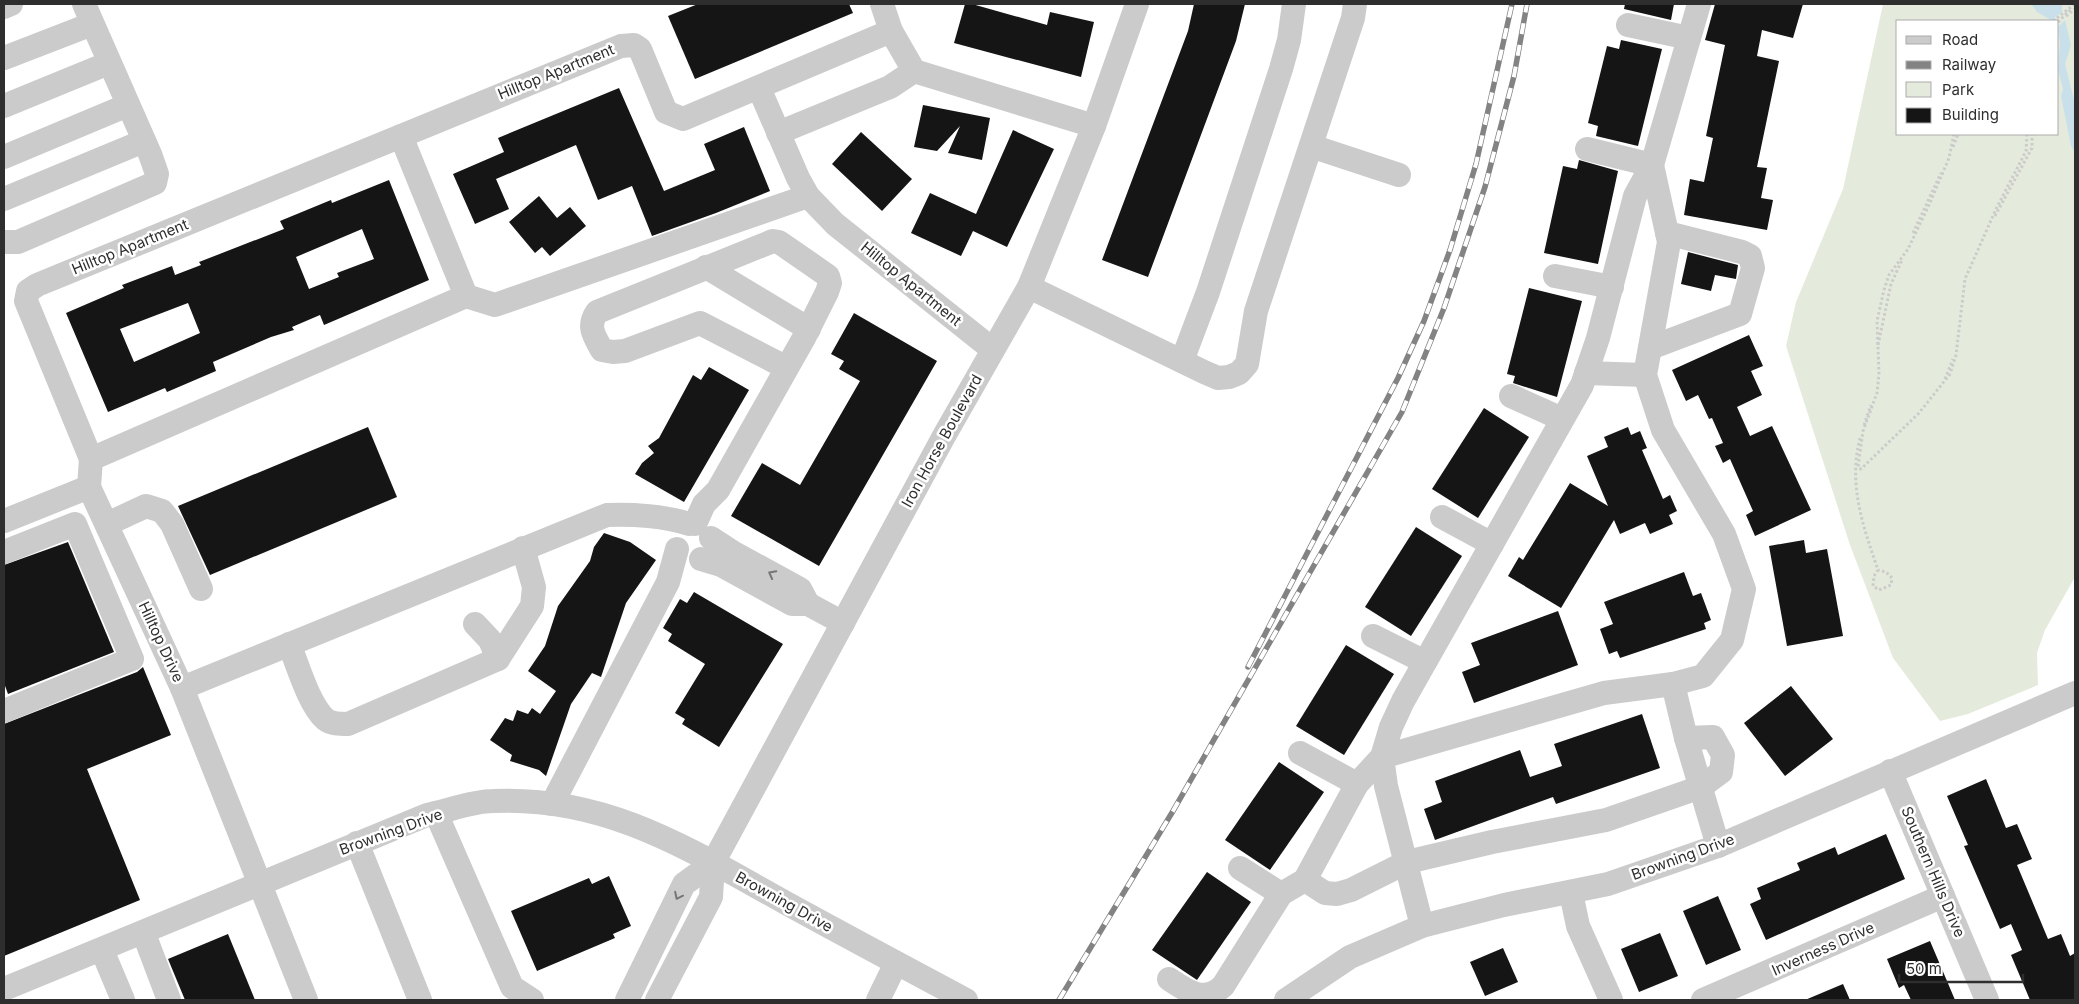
<svg xmlns="http://www.w3.org/2000/svg" width="2079" height="1004" font-family="Inter,sans-serif">
  <style>
    .green { fill: #e5ebdc; fill-rule: evenodd }
    .water { fill: #c9e0ea }
    .lines { fill: none; stroke-linecap: round; stroke-linejoin: round }
    .stream { stroke: #c9e0ea; stroke-width: 5 }
    .building { fill: #151515; fill-rule: evenodd }
    .path { stroke: #cbcbcb; stroke-width: 3; stroke-dasharray: 2.5 2.5; stroke-linecap: butt }
    .minor { stroke: #cbcbcb; stroke-width: 24 }
    .rail-casing { stroke: #838383; stroke-width: 5.5 }
    .rail { stroke: #fff; stroke-width: 4; stroke-dasharray: 11; stroke-linecap: butt }
    .oneway { stroke: #757575 }
    .labels { text-anchor: middle; stroke-width: 5; stroke-linejoin: round; paint-order: stroke }
    .street-label { font-size: 15px; fill: #2e2e2e; stroke: #fff }
  </style>
  <rect width="100%" height="100%" fill="#fff"/>
  <!-- green -->
  <path class="green" d="M1883,4H2075V577L2045,630L2037,653L2038,685L1968,714L1940,721L1893,658L1850,545L1786,346L1796,302L1843,189ZM1898,21H2058V134H1898Z"/>
  <!-- water -->
  <g class="water">
    <path d="M2031,4H2062V12L2051,20L2037,12Z"/>
    <path d="M2065,20L2071,45L2065,64L2075,104V153L2071,146L2061,96L2063,89L2058,70L2060,44L2058,27Z"/>
  </g>
  <g class="lines">
    <!-- stream -->
    <path class="stream" d="M2041,4L2054,21"/>
  </g>
  <!-- building -->
  <g class="building">
    <path d="M698,4H849L853,13L695,79L668,16Z"/>
    <path d="M965,4H972L1047,25L1050,12L1094,22L1081,77L954,43Z"/>
    <path d="M1194,4H1245L1236,41L1148,277L1102,260L1188,31Z"/>
    <path d="M1625,4H1674L1671,20L1624,9Z"/>
    <path d="M1715,4H1803L1793,38L1762,30L1757,56L1779,61L1757,167L1767,168L1761,198L1773,200L1767,230L1684,215L1690,179L1704,182L1713,138L1706,136L1725,45L1705,40Z"/>
    <path d="M1621,40L1662,49L1638,146L1596,136L1598,126L1588,123L1607,46L1619,49Z"/>
    <path d="M619,88L664,191L715,170L704,144L744,127L770,191L716,213L652,236L632,186L598,200L576,145L496,179L509,209L475,224L453,174L504,152L498,138Z"/>
    <path d="M923,105L990,118L982,160L948,153L960,126L937,151L914,147Z"/>
    <path d="M1013,130L1054,149L1007,247L973,231L961,256L911,233L930,193L976,214Z"/>
    <path d="M861,132L912,179L882,211L832,164Z"/>
    <path d="M1579,160L1618,171L1598,264L1544,253L1563,166L1577,169Z"/>
    <path d="M389,180L429,280L324,325L320,315L292,327L294,330L271,337L213,362L216,371L167,392L165,388L108,412L66,313L124,288L122,285L172,266L175,275L201,265L199,262L284,229L280,221L331,200L332,203ZM362,229L374,259L337,273L339,277L309,289L296,257ZM188,303L200,333L134,362L120,329Z"/>
    <path d="M539,196L557,218L570,207L586,226L550,256L542,247L535,253L509,222Z"/>
    <path d="M1688,252L1738,265L1736,279L1715,275L1711,291L1681,284Z"/>
    <path d="M1529,288L1582,301L1557,397L1513,383L1515,376L1507,374Z"/>
    <path d="M854,313L937,361L819,566L731,516L762,463L800,485L860,381L839,369L844,361L831,354Z"/>
    <path d="M1749,335L1763,366L1751,371L1762,395L1737,407L1750,436L1772,426L1811,510L1755,536L1746,515L1753,511L1730,459L1723,463L1715,446L1723,443L1712,418L1709,419L1698,395L1686,401L1672,370Z"/>
    <path d="M709,367L749,390L684,502L635,474L642,463L654,453L648,446L659,438L693,375L701,380Z"/>
    <path d="M1484,408L1529,437L1478,518L1432,489Z"/>
    <path d="M368,427L397,497L210,575L178,506Z"/>
    <path d="M1628,427L1631,435L1640,431L1647,448L1642,450L1663,499L1670,495L1677,511L1669,515L1673,524L1650,534L1645,523L1620,534L1614,520L1561,608L1508,576L1519,557L1523,560L1570,483L1608,506L1587,456L1608,447L1604,437Z"/>
    <path d="M1416,527L1462,556L1411,636L1365,607Z"/>
    <path d="M604,533L630,542L656,560L626,603L601,677L592,673L571,704L546,776L539,770L510,761L512,755L490,740L505,718L513,721L517,710L528,714L532,708L540,714L556,691L528,671L545,646L558,606L590,561L594,547Z"/>
    <path d="M1804,540L1806,553L1827,549L1843,636L1787,646L1769,546Z"/>
    <path d="M68,542L114,652L8,694L4,683V565Z"/>
    <path d="M1684,572L1693,596L1701,593L1711,620L1704,623L1706,629L1620,658L1617,651L1609,654L1600,629L1613,624L1604,602Z"/>
    <path d="M694,592L783,644L719,747L682,724L685,719L675,713L705,664L668,641L672,634L663,628L680,599L687,603Z"/>
    <path d="M1558,611L1578,665L1474,703L1462,672L1480,665L1471,643Z"/>
    <path d="M1346,645L1394,674L1344,755L1296,726Z"/>
    <path d="M143,667L171,735L87,769L140,900L4,956V724L137,672Z"/>
    <path d="M1791,686L1833,739L1785,776L1744,723Z"/>
    <path d="M1642,714L1660,768L1556,804L1553,797L1435,840L1424,809L1442,802L1435,781L1520,750L1530,777L1562,766L1554,744Z"/>
    <path d="M1279,762L1324,792L1270,870L1225,840Z"/>
    <path d="M1986,779L2006,828L2017,824L2032,859L2017,865L2048,939L2061,934L2070,956L2075,953V1000H2030L2011,955L2022,950L2011,924L2000,929L1964,846L1968,845L1947,796Z"/>
    <path d="M1886,834L1905,879L1766,940L1750,904L1761,899L1757,888L1800,870L1797,863L1835,847L1838,855Z"/>
    <path d="M1207,872L1251,902L1197,980L1152,950Z"/>
    <path d="M609,876L631,926L613,934L615,938L537,971L511,911L589,878L592,884Z"/>
    <path d="M1718,896L1741,950L1706,965L1683,911Z"/>
    <path d="M1660,933L1678,976L1639,992L1621,949Z"/>
    <path d="M228,934L255,1000H185L168,959Z"/>
    <path d="M1930,941L1947,981L1955,1000H1911L1904,985L1899,988L1887,959Z"/>
    <path d="M1503,948L1518,982L1485,996L1470,962Z"/>
    <path d="M1843,984L1850,1000H1805Z"/>
  </g>
  <g class="lines">
    <!-- path -->
    <g class="path">
      <path d="M2066,16L2075,9"/>
      <path d="M2053,21L2075,4"/>
      <path d="M2058,22L2070,10"/>
      <path d="M1954,134L1949,158L1929,205L1908,249L1889,275L1884,290L1877,321L1879,374L1877,393L1863,431L1858,467L1861,469L1919,413L1950,374L1956,355L1965,279L1996,209L2026,151L2027,134"/>
      <path d="M1953,147L1958,134"/>
      <path d="M1995,216L2032,148V134"/>
      <path d="M1913,233L1941,173"/>
      <path d="M1878,345L1891,284L1902,260"/>
      <path d="M1945,379L1953,359"/>
      <path d="M1864,425L1871,405"/>
      <path d="M1860,438C1848,485 1863,526 1878,570L1874,576L1873,586L1879,590L1891,585L1892,578L1886,572L1878,570"/>
    </g>
    <!-- minor -->
    <g class="minor">
      <path d="M882,4L891,31L914,71L1094,126"/>
      <path d="M4,7L11,4"/>
      <path d="M1628,25L1689,38"/>
      <path d="M4,58L92,24"/>
      <path d="M759,88L798,178L808,196L835,224L992,349"/>
      <path d="M4,106L109,63"/>
      <path d="M778,133L890,87L914,71"/>
      <path d="M1311,146L1399,175"/>
      <path d="M4,157L128,105"/>
      <path d="M4,199L144,141"/>
      <path d="M4,242H18L155,183L157,174L150,154L84,4"/>
      <path d="M706,267L809,329"/>
      <path d="M1555,276L1612,287"/>
      <path d="M1029,287L1204,372L1218,378L1229,377L1239,373L1247,364L1256,311L1353,18L1355,4"/>
      <path d="M466,296L495,305L808,196"/>
      <path d="M1650,348L1740,314L1753,268L1750,256L1742,252L1667,233"/>
      <path d="M1182,361L1208,292L1281,69L1289,40L1294,4"/>
      <path d="M1586,373L1645,375"/>
      <path d="M1511,396L1562,419"/>
      <path d="M91,459L26,301L28,291L37,285L621,46L634,45L640,49L666,112L683,119L891,31"/>
      <path d="M1442,517L1492,544"/>
      <path d="M4,521L89,487"/>
      <path d="M107,524L146,506L162,511L172,524L201,589"/>
      <path d="M695,524L704,504L718,490L805,336L827,292L830,283L828,276L779,242L773,241L597,312C587,326 594,336 602,350L613,352L625,351L700,323L787,368"/>
      <path d="M711,538L734,553L800,589L808,604"/>
      <path d="M4,552L75,524L132,659L4,711"/>
      <path d="M701,559L721,565L792,604H808L843,623"/>
      <path d="M475,624L490,640L498,659"/>
      <path d="M1373,636L1425,662"/>
      <path d="M289,644C298,665 308,703 325,719C331,724 340,724 348,724L498,659L532,606L534,587L523,548"/>
      <path d="M1673,684L1686,738L1718,846"/>
      <path d="M182,688L607,515C632,514 666,516 689,524"/>
      <path d="M1300,753L1357,784"/>
      <path d="M1890,771L1987,1000"/>
      <path d="M552,804L668,582L677,549"/>
      <path d="M436,813L512,987L532,1000"/>
      <path d="M357,843L420,1000"/>
      <path d="M1240,868L1281,894"/>
      <path d="M1305,880L1325,893L1337,894L1351,890L1407,862L1492,842L1606,820L1701,787L1721,772L1723,755L1713,737L1686,738"/>
      <path d="M1571,893L1578,926L1611,1000"/>
      <path d="M1422,926L1386,786L1382,757L1391,727L1403,701L1582,385L1598,338L1635,196L1652,165L1699,4"/>
      <path d="M144,934L169,1000"/>
      <path d="M102,950L123,1000"/>
      <path d="M1169,979C1187,991 1204,1004 1223,986L1281,894L1305,880L1357,784L1382,757L1604,693L1673,684L1703,676L1732,640L1744,589L1724,534L1663,430L1645,375L1669,242L1652,165L1587,149"/>
      <path d="M4,989L427,815C448,811 472,801 493,801C608,796 690,850 786,903C846,936 906,968 966,1000"/>
      <path d="M306,1000L182,688L89,487L91,459L466,296L401,136"/>
      <path d="M627,1000L684,884L713,863"/>
      <path d="M657,1000L711,897L713,863L944,436L1029,287L1094,126L1137,4"/>
      <path d="M878,1000L896,963"/>
      <path d="M1286,1000L1350,957L1422,926L1504,905L1608,884L1718,846L2075,693"/>
      <path d="M1703,1000L1943,896"/>
    </g>
    <defs>
      <g id="rail">
        <path d="M1248,667L1398,378L1424,321L1450,250L1476,164L1512,4"/>
        <path d="M1059,1000L1173,811L1402,412L1444,308L1485,187L1514,76L1527,4"/>
      </g>
    </defs>
    <!-- rail casing -->
    <use href="#rail" class="rail-casing"/>
    <!-- rail -->
    <use href="#rail" class="rail"/>
  </g>
  <!-- one-way arrows -->
  <defs><path id="oneway-chevron" d="M-2-3.5L2.5 0L-2 3.5" fill="none" stroke-width="1.6" stroke-linecap="round" stroke-linejoin="round" transform="scale(1.25)"/></defs>
  <g class="oneway">
    <use href="#oneway-chevron" transform="translate(772 574) rotate(-152)"/>
    <use href="#oneway-chevron" transform="translate(678 896) rotate(116)"/>
  </g>
  <g class="labels">
    <!-- street labels -->
    <g class="street-label">
      <text transform="translate(556 72) rotate(-22)" y="5">Hilltop Apartment</text>
      <text transform="translate(130 247) rotate(-22)" y="5">Hilltop Apartment</text>
      <text transform="translate(911 284) rotate(39)" y="5">Hilltop Apartment</text>
      <text transform="translate(942 441) rotate(-61)" y="5">Iron Horse Boulevard</text>
      <text transform="translate(161 642) rotate(65)" y="5">Hilltop Drive</text>
      <text transform="translate(391 832) rotate(-20)" y="5">Browning Drive</text>
      <text transform="translate(1683 857) rotate(-20)" y="5">Browning Drive</text>
      <text transform="translate(1933 872) rotate(67)" y="5">Southern Hills Drive</text>
      <text transform="translate(784 902) rotate(29)" y="5">Browning Drive</text>
      <text transform="translate(1823 949) rotate(-24)" y="5">Inverness Drive</text>
    </g>
  </g>
  <!-- border -->
  <rect width="2079" height="1004" fill="none" stroke="#2e2e2e" stroke-width="10"/>
  <!-- legend -->
  <rect x="1896" y="20" width="162" height="115" fill="#ffffff" stroke="#ababab"/>
  <rect x="1906" y="36" width="25" height="8" fill="#cbcbcb" stroke="#ababab"/>
  <text x="1942" y="45" font-size="15" fill="#2e2e2e">Road</text>
  <rect x="1906" y="61" width="25" height="8" fill="#838383" stroke="#ababab"/>
  <text x="1942" y="70" font-size="15" fill="#2e2e2e">Railway</text>
  <rect x="1906" y="82" width="25" height="15" fill="#e5ebdc" stroke="#ababab"/>
  <text x="1942" y="95" font-size="15" fill="#2e2e2e">Park</text>
  <rect x="1906" y="108" width="25" height="15" fill="#151515" stroke="#ababab"/>
  <text x="1942" y="120" font-size="15" fill="#2e2e2e">Building</text>
  <!-- scale -->
  <path d="M1899 974v8h124v-8" fill="none" stroke="#2e2e2e" stroke-width="2.5"/>
  <text x="1906" y="974" font-size="15" fill="#2e2e2e" stroke="#ffffff" stroke-width="4" paint-order="stroke">50 m</text>
</svg>
